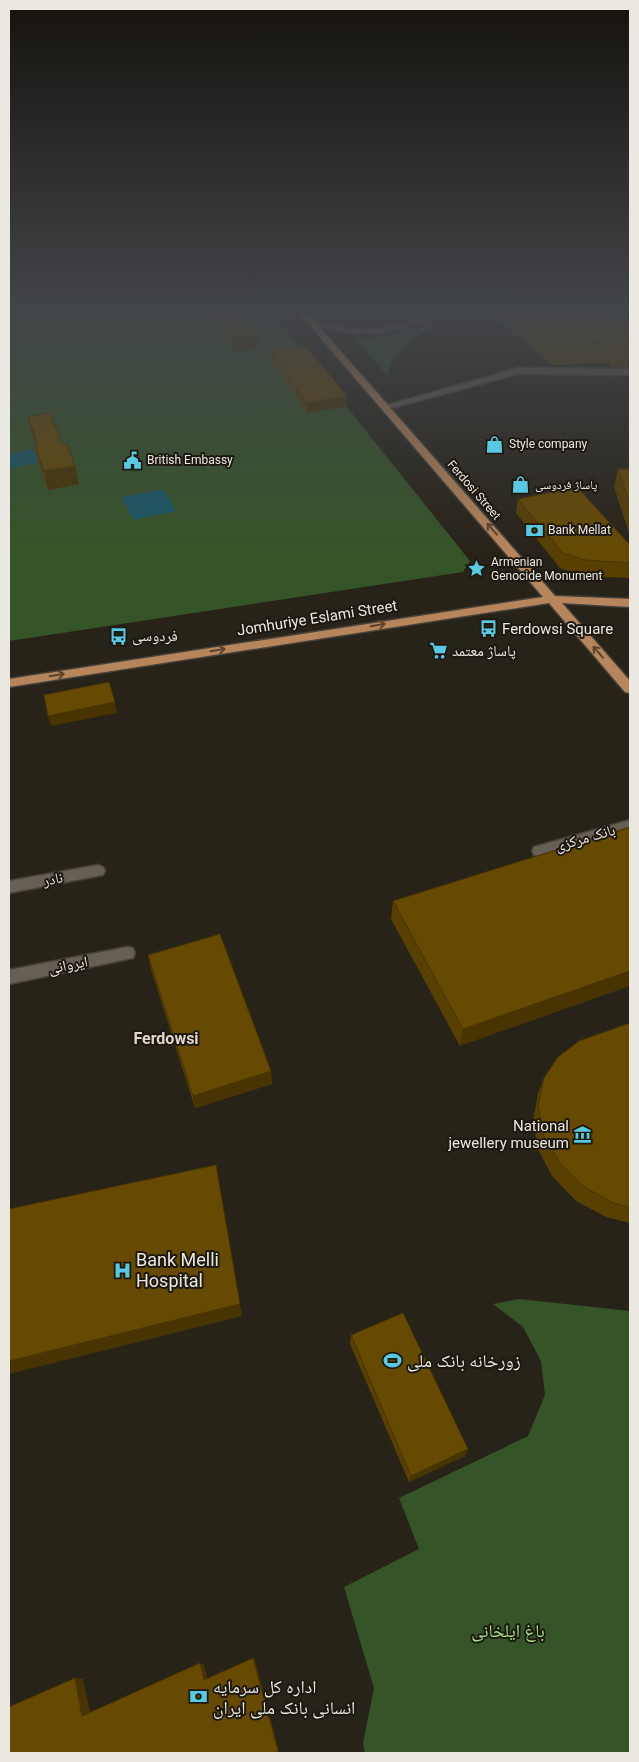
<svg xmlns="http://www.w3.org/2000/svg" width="639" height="1762" font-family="Roboto,'Noto Naskh Arabic',sans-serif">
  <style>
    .green { fill: #355427 }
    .water { fill: #1a5666 }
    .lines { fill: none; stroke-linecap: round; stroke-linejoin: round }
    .street-casing { stroke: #454139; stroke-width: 3 }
    .secondary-casing { stroke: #454139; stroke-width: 3 }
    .primary-casing { stroke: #454139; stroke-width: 3 }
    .street { fill: #655f54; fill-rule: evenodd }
    .secondary { fill: #655f54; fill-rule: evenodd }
    .primary { fill: #b7855b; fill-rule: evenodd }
    .wall { fill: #584002 }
    .shaded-wall { fill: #473401 }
    .building { fill: #664a02; stroke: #473401 }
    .oneway { stroke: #5b442e }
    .labels { text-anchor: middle; stroke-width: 4; stroke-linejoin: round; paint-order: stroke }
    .far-poi-label { font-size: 12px; fill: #ebe8e1; stroke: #1e1910; text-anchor: start }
    .far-street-label { font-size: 12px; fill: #ebe8e1; stroke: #1e1910 }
    .street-label { font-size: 15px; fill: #ebe8e1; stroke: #1e1910 }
    .poi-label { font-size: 15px; fill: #ebe8e1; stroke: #1e1910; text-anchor: start }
    .neighbourhood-label { font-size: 16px; font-weight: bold; fill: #ded7ca; stroke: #1e1910 }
    .near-poi-label { font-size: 18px; fill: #ebe8e1; stroke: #1e1910; text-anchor: start }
    .near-park-label { font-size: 18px; fill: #a4e386; stroke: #1e1910 }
  </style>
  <rect width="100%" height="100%" fill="#282319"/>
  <!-- green -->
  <g class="green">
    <path d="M9,307H267L470,561L463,572L9,641Z"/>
    <path d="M433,325L418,335L391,361L388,376L354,338L381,337Z"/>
    <path d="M519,1299L630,1311V1753H365L363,1743L374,1688L344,1587L419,1549L399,1498L528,1436L545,1395L541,1361L523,1327L493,1304Z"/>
  </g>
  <!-- water -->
  <g class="water">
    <path d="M33,449L38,463L9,468V454Z"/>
    <path d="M164,489L176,511L133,520L122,497Z"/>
  </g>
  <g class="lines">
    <defs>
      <g id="street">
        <path d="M518,368L630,369V375L518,374L385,410L380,407Z"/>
        <path d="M630,820V830L539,857L534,855L532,851L534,847Z"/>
        <path d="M98,865L103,867L105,871L103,875L9,893V881Z"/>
        <path d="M127,947L133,948L135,953L133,958L9,984V970Z"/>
      </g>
      <path id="secondary" d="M467,307H479L382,334L348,333L309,324L313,321L356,329L382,328Z"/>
      <path id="primary" d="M294,307H302L555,596L630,599V607L562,603L630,681V693L625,692L549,603L9,687V679L543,597Z"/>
    </defs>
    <!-- street casing -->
    <use href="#street" class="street-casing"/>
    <!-- secondary casing -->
    <use href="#secondary" class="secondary-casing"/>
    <!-- primary casing -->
    <use href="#primary" class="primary-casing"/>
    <!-- street -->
    <use href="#street" class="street"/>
    <!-- secondary -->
    <use href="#secondary" class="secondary"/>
    <!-- primary -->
    <use href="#primary" class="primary"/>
  </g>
  <!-- wall -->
  <g class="wall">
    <path d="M202,307H237L258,333L259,347L234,351Z"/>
    <path d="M490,307H620L630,324V367H611L609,363L552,365L490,313Z"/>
    <path d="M270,350L347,396L346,406L307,413L270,360Z"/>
    <path d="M28,417L63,445L75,466L79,484L48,490L39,464L35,446H36L32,435Z"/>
    <path d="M618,469H630V536L614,487Z"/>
    <path d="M518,499L630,563V578L581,576L560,568L516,513Z"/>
    <path d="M630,827L460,1046L391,919L393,901Z"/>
    <path d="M148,955L271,1071L272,1084L195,1108L151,969Z"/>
    <path d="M630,1023V1223L606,1217L576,1201L552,1176L538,1149L533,1120L538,1094L544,1078Z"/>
    <path d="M351,1335L468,1449L465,1456L409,1482L350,1344Z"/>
  </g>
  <!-- shaded-wall -->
  <g class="shaded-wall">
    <path d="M258,333L259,347L234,351V337Z"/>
    <path d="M347,396L346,406L307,413V403Z"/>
    <path d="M75,466L79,484L48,490L44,471Z"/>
    <path d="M115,702L117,713L51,726L48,716Z"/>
    <path d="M630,971V986L460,1046L463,1029Z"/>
    <path d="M271,1071L272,1084L195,1108L193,1096Z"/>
    <path d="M216,1165L242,1316L9,1374V1361Z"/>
    <path d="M468,1449L465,1456L409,1482L411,1476Z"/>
    <path d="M253,1658L255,1660L279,1751H278Z"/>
    <path d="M200,1663L204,1665L208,1681L204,1680Z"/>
    <path d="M75,1678L83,1679L91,1717L82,1716Z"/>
  </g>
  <!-- building -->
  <g class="building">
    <path d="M211,307H237L258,333L234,337Z"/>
    <path d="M511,307H620L630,324V345H615L613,341L555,343Z"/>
    <path d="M305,345L347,396L307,403L270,350Z"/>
    <path d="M50,413L63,445L67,444L75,466L44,471L35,446L38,445L28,417Z"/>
    <path d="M618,469H630V504Z"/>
    <path d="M577,487L630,545V563L585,560L563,553L518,499Z"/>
    <path d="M109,682L115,702L48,716L44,695Z"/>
    <path d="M630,827V971L463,1029L393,901Z"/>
    <path d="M220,934L271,1071L193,1096L148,955Z"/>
    <path d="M630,1023V1207L613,1203L583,1186L559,1162L543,1134L538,1105L544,1078L558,1057L579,1041Z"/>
    <path d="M216,1165L240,1304L9,1361V1209Z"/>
    <path d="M403,1313L468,1449L411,1476L351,1335Z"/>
    <path d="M253,1658L278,1751L274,1753H9V1707L75,1678L82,1716L200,1663L204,1680Z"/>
  </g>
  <!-- one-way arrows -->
  <defs><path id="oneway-shaft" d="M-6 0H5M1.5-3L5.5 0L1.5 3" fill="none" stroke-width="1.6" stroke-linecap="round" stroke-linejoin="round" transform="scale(1.25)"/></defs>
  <g class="oneway">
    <use href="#oneway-shaft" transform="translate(492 529) rotate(-131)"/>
    <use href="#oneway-shaft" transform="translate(378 625) rotate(-9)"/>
    <use href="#oneway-shaft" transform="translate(218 650) rotate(-9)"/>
    <use href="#oneway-shaft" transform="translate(598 652) rotate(-131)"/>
    <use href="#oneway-shaft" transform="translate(57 675) rotate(-9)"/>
  </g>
  <!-- sky -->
  <linearGradient id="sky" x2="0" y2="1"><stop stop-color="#16130e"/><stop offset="0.56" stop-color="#424549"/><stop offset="1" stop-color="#424549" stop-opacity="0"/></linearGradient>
  <rect width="639" height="553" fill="url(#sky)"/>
  <!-- icons -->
  <defs>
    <symbol id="shop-bare" viewBox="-9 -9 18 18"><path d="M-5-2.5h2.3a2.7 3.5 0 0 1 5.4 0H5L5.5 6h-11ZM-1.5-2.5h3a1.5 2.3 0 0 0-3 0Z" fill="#58c9e3" stroke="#1e1910" stroke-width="2.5" paint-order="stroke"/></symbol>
    <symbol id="civic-bare" viewBox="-9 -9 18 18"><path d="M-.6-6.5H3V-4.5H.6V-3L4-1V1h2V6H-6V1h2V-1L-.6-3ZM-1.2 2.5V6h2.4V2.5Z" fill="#58c9e3" stroke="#1e1910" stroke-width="2.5" paint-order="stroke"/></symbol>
    <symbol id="bank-bare" viewBox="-9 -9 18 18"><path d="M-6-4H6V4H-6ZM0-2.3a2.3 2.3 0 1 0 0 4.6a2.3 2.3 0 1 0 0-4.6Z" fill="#58c9e3" stroke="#1e1910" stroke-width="2.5" paint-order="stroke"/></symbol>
    <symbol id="sight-bare" viewBox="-9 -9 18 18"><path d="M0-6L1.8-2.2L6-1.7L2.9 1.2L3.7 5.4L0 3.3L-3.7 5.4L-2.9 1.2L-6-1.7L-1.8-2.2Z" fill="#58c9e3" stroke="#1e1910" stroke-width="2.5" paint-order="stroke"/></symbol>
    <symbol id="bus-bare" viewBox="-9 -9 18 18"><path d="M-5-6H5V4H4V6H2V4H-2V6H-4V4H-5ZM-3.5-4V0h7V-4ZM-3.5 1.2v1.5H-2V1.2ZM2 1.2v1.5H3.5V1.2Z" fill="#58c9e3" stroke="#1e1910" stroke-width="2.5" paint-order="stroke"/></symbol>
    <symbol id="supermarket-bare" viewBox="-9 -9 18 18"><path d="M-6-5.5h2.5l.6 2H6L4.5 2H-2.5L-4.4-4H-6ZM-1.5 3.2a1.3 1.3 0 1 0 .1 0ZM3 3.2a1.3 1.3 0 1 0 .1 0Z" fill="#58c9e3" stroke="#1e1910" stroke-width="2.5" paint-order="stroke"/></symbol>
    <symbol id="museum-bare" viewBox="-9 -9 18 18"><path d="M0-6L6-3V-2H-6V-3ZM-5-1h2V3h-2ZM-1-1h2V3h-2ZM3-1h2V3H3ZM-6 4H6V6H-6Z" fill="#58c9e3" stroke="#1e1910" stroke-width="2.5" paint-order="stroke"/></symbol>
    <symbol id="hospital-bare" viewBox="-9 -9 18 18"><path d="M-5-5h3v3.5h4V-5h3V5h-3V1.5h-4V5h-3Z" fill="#58c9e3" stroke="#1e1910" stroke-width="2.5" paint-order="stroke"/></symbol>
    <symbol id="stadium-bare" viewBox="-9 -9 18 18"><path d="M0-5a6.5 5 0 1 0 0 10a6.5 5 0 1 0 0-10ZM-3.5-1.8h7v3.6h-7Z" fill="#58c9e3" stroke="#1e1910" stroke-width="2.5" paint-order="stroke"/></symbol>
  </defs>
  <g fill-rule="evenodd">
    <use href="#shop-bare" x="482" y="432" width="25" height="25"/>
    <use href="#civic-bare" x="120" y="448" width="25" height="25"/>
    <use href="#shop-bare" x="508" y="472" width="25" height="25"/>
    <use href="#bank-bare" x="522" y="518" width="25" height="25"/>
    <use href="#sight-bare" x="464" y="556" width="25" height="25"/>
    <use href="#bus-bare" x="476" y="616" width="25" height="25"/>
    <use href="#bus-bare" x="106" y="624" width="25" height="25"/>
    <use href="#supermarket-bare" x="426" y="638" width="25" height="25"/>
    <use href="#museum-bare" x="570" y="1122" width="25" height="25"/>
    <use href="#hospital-bare" x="110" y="1258" width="25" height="25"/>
    <use href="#stadium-bare" x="380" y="1348" width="25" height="25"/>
    <use href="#bank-bare" x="186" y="1684" width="25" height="25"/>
  </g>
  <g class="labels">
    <!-- far-poi labels -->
    <g class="far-poi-label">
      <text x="509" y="448">Style company</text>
      <text x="147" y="464">British Embassy</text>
      <text x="535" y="489">پاساژ فردوسی</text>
      <text x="548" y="534">Bank Mellat</text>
      <text x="491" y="566">Armenian<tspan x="491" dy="14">Genocide Monument</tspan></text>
    </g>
    <!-- far-street labels -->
    <g class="far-street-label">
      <text transform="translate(474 490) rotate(49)" y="4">Ferdosi Street</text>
    </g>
    <!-- street labels -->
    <g class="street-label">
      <text transform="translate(317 618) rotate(-9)" y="5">Jomhuriye Eslami Street</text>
      <text transform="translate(585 838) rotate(-16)" y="5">بانک مرکزی</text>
      <text transform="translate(53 879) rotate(-10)" y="5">نادر</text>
      <text transform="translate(68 965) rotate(-11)" y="5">ایروانی</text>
    </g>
    <!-- poi labels -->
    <g class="poi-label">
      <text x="502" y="634">Ferdowsi Square</text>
      <text x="132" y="641">فردوسی</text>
      <text x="452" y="656">پاساژ معتمد</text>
      <text x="569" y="1131" text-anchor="end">National<tspan x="569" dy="17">jewellery museum</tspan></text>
    </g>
    <!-- neighbourhood labels -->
    <g class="neighbourhood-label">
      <text x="166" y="1044">Ferdowsi</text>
    </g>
    <!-- near-poi labels -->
    <g class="near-poi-label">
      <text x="136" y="1266">Bank Melli<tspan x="136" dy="21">Hospital</tspan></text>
      <text x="407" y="1367">زورخانه بانک ملی</text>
      <text x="213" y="1693">اداره کل سرمایه<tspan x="213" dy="21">انسانی بانک ملی ایران</tspan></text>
    </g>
    <!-- near-park labels -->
    <g class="near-park-label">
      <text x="508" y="1637">باغ ایلخانی</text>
    </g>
  </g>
  <!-- border -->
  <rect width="639" height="1762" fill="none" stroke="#ebe8e1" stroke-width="20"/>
</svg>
